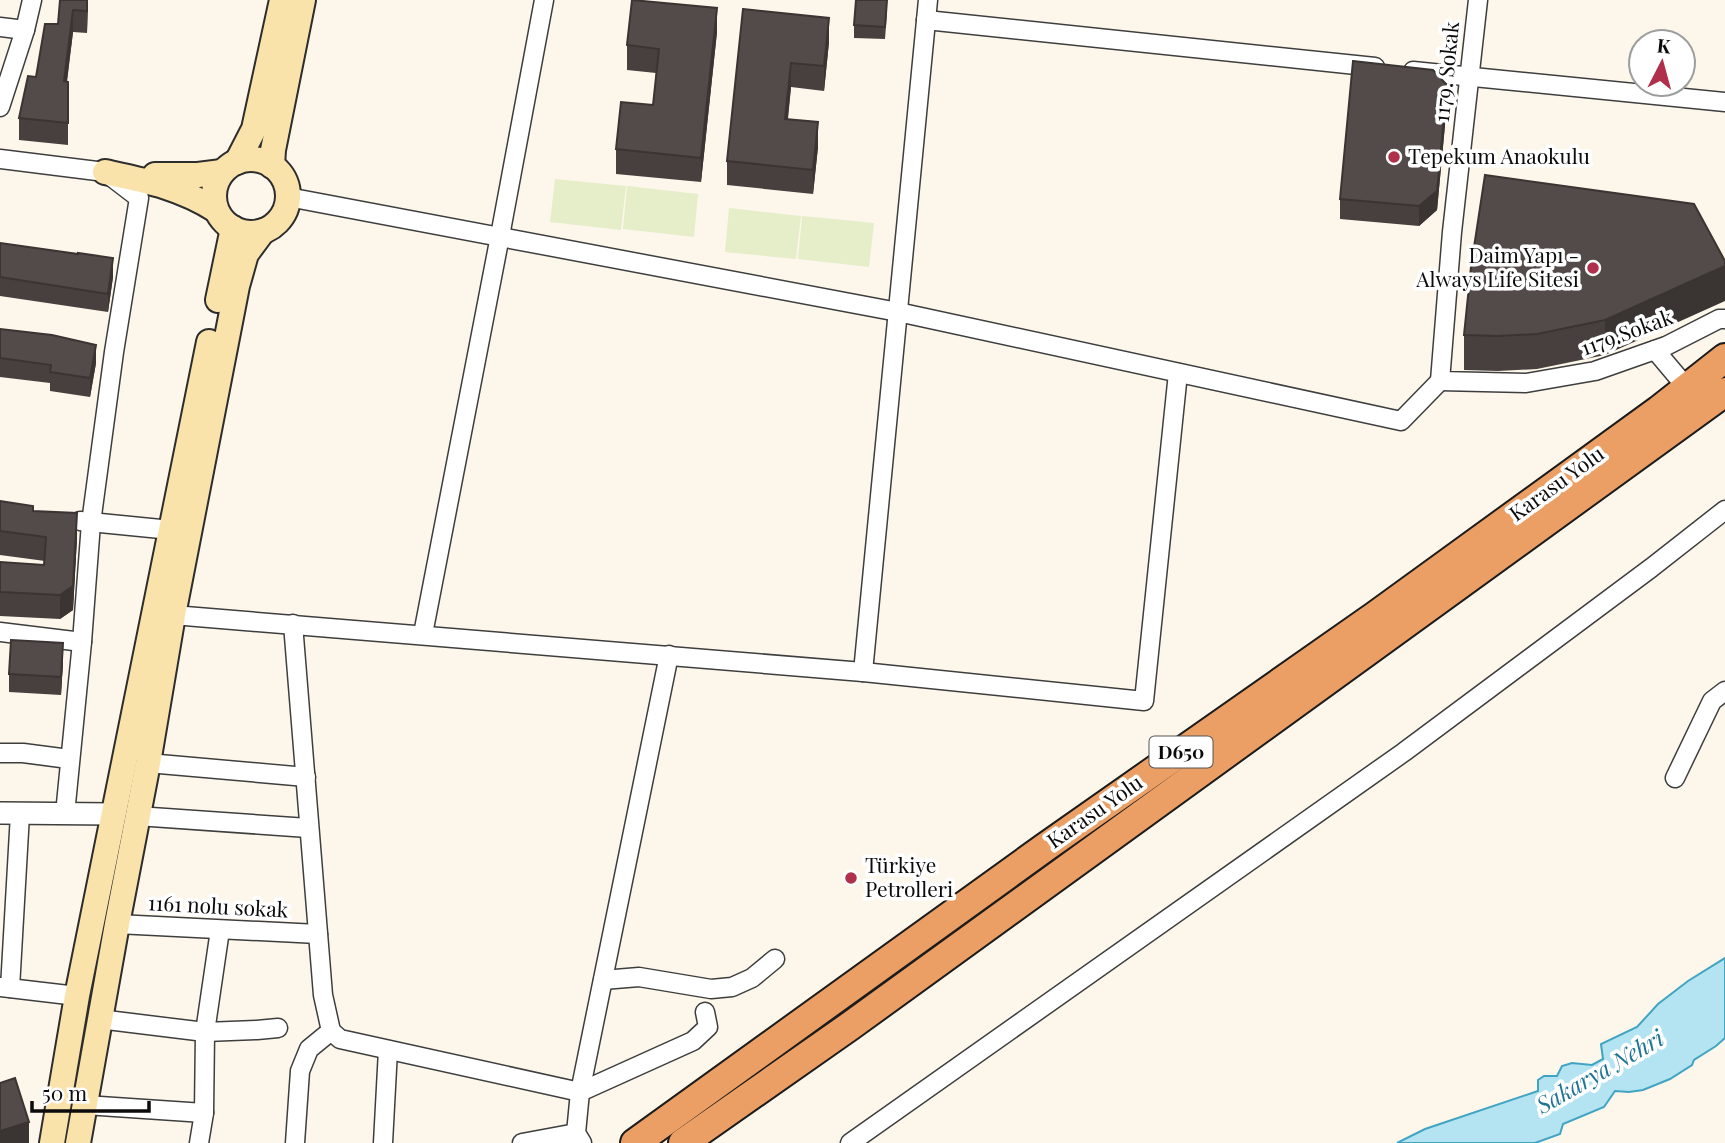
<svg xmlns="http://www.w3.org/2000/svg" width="1725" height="1143" font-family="'Playfair Display',serif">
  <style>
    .pitch { fill: #e6edc9 }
    .water { fill: #b4e4f1; stroke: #41a4c2; stroke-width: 2 }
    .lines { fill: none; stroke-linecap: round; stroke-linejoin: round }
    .minor-casing { stroke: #3e3e3e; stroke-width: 21 }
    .tertiary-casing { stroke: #3e3e3e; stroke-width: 24 }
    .secondary-casing { stroke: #2d2d2d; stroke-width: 28 }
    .trunk-casing { stroke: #1c1c1c; stroke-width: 32 }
    .minor { stroke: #fff; stroke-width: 18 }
    .tertiary { stroke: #fff; stroke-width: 21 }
    .secondary { stroke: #f9e3ab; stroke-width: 24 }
    .trunk { stroke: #ec9f64; stroke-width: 28 }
    .wall { fill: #47403f }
    .shaded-wall { fill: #3a3433 }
    .building { fill: #534b49; stroke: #3a3433; stroke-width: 2 }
    .poi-dot { fill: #b02f4a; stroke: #fff; stroke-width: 2.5 }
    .labels { text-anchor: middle; stroke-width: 7; stroke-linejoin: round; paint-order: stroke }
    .shield { fill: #fff; stroke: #545454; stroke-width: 2 }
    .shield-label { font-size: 19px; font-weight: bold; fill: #0b0b0b }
    .street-label { font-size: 21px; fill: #0b0b0b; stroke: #fff }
    .poi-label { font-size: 21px; fill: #0b0b0b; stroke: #fff; text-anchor: start }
    .water-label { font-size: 23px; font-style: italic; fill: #1f7392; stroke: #fff }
  </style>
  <rect width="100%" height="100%" fill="#fdf7eb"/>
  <!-- pitch -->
  <g class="pitch">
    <path d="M555,179L626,186L621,230L550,222Z"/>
    <path d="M627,186L698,194L694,237L623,229Z"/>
    <path d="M729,208L801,216L796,259L725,252Z"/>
    <path d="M802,216L874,223L869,267L798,259Z"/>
  </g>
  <!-- water -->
  <path class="water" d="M1725,958V1038L1716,1046L1694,1060L1692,1065L1670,1079L1643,1090L1629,1092L1615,1091L1604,1107L1563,1124L1560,1134L1535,1143H1397L1425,1129L1538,1091V1080L1544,1076H1557L1562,1066L1572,1063L1592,1065L1603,1059L1601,1044L1637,1027L1658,1004L1688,981Z"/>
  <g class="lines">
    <defs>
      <g id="minor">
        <path d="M1478,0L1452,232L1440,381L1526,383L1595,371L1666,346L1719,319H1725"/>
        <path d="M926,20L1375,67"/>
        <path d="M0,27L25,30"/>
        <path d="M1413,71L1725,102"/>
        <path d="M0,107L25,30L32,0"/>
        <path d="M0,159L105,172L139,198L114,352L91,523L82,642L65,814"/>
        <path d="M288,197L898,312L1401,421L1440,381"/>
        <path d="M1655,350L1687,388"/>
        <path d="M80,521L171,530"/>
        <path d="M173,615L863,672L1144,701L1178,373"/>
        <path d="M293,624L323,995L331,1031L340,1039L580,1092L693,1041L708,1027L705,1012"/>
        <path d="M0,632L82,642"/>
        <path d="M423,634L500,236L544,0"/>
        <path d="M863,672L928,0"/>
        <path d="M0,753H23L69,759"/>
        <path d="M148,763L306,777"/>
        <path d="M1675,778L1712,701L1725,691"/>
        <path d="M137,816L308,828"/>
        <path d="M117,924L318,934"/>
        <path d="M603,980L639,977L711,989L732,987L752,978L775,959"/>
        <path d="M0,987L77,996"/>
        <path d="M10,988L20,814"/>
        <path d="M99,1019L205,1032L257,1030L278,1028"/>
        <path d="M85,1105L204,1113"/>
        <path d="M199,1143L204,1113L205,1032L220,930"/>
        <path d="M295,1143L300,1071L309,1049L331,1031"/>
        <path d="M383,1143L388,1050"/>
        <path d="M522,1143L576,1133"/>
        <path d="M582,1143L576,1133L580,1092L669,655"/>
        <path d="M850,1143L1404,752L1651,568L1725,510"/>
      </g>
      <path id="tertiary" d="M0,813L113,814"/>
      <g id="secondary">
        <circle cx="251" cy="196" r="37"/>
        <path d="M237,162L254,129L282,0"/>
        <path d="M272,166L273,150L303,0"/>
        <path d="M105,172C147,181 179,187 216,210"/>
        <path d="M155,175H198L222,172"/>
        <path d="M218,300L233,228"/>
        <path d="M52,1143L77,996L209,342"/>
        <path d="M78,1143L117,924L148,763L173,615L237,286L246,254L263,231"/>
      </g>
      <g id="trunk">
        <path d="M635,1143L1047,846L1375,616L1659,410L1725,358"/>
        <path d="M683,1143L850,1026L1725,392"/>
      </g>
    </defs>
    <!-- minor casing -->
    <use href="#minor" class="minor-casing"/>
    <!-- tertiary casing -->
    <use href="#tertiary" class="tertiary-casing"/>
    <!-- secondary casing -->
    <use href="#secondary" class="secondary-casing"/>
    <!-- trunk casing -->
    <use href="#trunk" class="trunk-casing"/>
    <!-- minor -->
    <use href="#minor" class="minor"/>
    <!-- tertiary -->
    <use href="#tertiary" class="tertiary"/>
    <!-- secondary -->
    <use href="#secondary" class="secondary"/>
    <!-- trunk -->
    <use href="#trunk" class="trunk"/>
  </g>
  <!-- wall -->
  <g class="wall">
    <path d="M60,0H88L87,33L73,32L67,82H68V145L19,140V118L58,24Z"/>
    <path d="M743,9L829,42L824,91L791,87L788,119L818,147L813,194L727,185V161Z"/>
    <path d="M887,12L885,39L854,38V25Z"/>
    <path d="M717,32L701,182L616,174V149L653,105L656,73L627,70V45Z"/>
    <path d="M1447,104L1437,210L1419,226L1340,219V199Z"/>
    <path d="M0,243L78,254L113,277L108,312L0,296Z"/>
    <path d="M1725,261L1605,355L1537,369L1498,371L1464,370V335Z"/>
    <path d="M0,329L96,363L90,397L50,391V383L0,377Z"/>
    <path d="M0,501L33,511L77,538L73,610L60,619L0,616V562L44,565L45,561L0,555Z"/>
    <path d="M63,662L61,695L9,692V674Z"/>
  </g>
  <!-- shaded-wall -->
  <g class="shaded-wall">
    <path d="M87,0H88L87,33Z"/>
    <path d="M717,8V32L701,182V158Z"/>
    <path d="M73,10V32L64,103V81Z"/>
    <path d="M829,18V42L824,91V66Z"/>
    <path d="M791,63V87L785,143V119Z"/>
    <path d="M1447,85V104L1437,210L1419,226V206Z"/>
    <path d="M818,122V147L813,194V170Z"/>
    <path d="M113,258V277L108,312V294Z"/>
    <path d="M1725,266V301L1605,355V320Z"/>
    <path d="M96,345V363L90,397V378Z"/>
    <path d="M77,513V538L73,610L60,619V595Z"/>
    <path d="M63,643V662L61,695V677Z"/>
    <path d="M29,1122V1143H0V1131Z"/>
  </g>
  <!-- building -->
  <g class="building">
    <path d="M60,0H87V11L73,10L64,81L68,82V123L19,118L28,76L36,77L45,24H58Z"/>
    <path d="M632,0L717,8L701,158L616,149L621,102L653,105L659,49L627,45Z"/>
    <path d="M856,0H887L885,27L854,25Z"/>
    <path d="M743,9L829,18L824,66L791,63L785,119L818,122L813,170L727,161Z"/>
    <path d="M1353,61L1433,70L1447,85L1437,191L1419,206L1340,199Z"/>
    <path d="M1485,175L1694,204L1725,261V266L1605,320L1537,334L1498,336L1464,335L1471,267Z"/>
    <path d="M0,243L78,254V253L113,258L108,294L0,277Z"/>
    <path d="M0,329L52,335L96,345L90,378L50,372L51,365L0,358Z"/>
    <path d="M0,501L33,506V511L77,513L73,586L60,595L0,592V562L44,565L46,537L0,531Z"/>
    <path d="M11,640L63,643L61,677L9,674Z"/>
    <path d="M15,1078L29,1122L0,1131V1083Z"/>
  </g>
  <!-- markers -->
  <g class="poi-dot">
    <circle cx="1394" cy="157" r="7"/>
    <circle cx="1593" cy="268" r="7"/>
    <circle cx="851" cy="878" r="7"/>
  </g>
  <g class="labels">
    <!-- shield labels -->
    <rect class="shield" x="1149.5" y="736.5" width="63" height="31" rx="5"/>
    <g class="shield-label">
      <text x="1181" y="759">D650</text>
    </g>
    <!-- street labels -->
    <g class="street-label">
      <text transform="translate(1447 72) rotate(-84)" y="7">1179. Sokak</text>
      <text transform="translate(1627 333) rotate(-20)" y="7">1179.Sokak</text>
      <text transform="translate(1557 484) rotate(-36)" y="7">Karasu Yolu</text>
      <text transform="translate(1095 812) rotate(-35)" y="7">Karasu Yolu</text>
      <text transform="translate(218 907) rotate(3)" y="7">1161 nolu sokak</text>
    </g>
    <!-- poi labels -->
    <g class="poi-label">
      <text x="1408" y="164">Tepekum Anaokulu</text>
      <text x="1579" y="263" text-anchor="end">Daim Yapı -<tspan x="1579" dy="24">Always Life Sitesi</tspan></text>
      <text x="865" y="873">Türkiye<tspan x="865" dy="24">Petrolleri</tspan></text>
    </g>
    <!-- water labels -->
    <g class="water-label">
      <text transform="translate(1600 1072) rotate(-30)" y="8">Sakarya Nehri</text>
    </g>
  </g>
  <!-- north arrow -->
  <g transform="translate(1662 63) rotate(6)"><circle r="33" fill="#ffffff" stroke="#9d9d9d" stroke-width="2"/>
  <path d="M0-5L12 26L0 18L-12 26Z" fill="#b02f4a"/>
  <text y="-10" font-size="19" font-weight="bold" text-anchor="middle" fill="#0b0b0b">K</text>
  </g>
  <!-- scale -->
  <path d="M32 1101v10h117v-10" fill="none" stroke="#0b0b0b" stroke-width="3.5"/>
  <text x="42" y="1101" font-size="21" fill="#0b0b0b" stroke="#ffffff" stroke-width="5" paint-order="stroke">50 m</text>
</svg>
